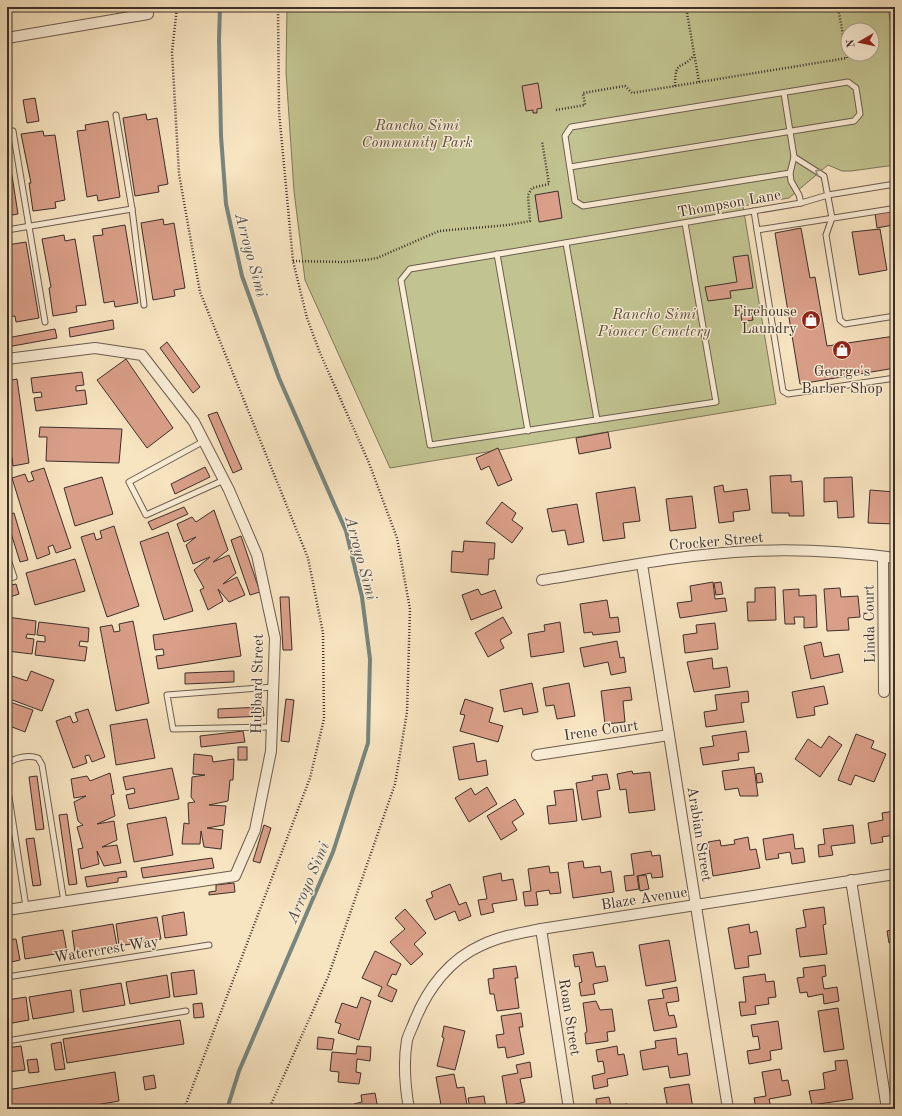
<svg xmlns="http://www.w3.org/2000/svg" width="902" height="1116" font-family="'Old Standard TT',serif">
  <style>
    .green { fill: #c1c390; stroke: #7f795c; fill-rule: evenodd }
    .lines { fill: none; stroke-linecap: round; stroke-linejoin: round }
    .stream { stroke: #77857f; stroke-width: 4 }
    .building { fill: #da9f89; stroke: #3d2f29 }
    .service-casing { stroke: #6c5c4f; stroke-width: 7 }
    .minor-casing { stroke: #6c5c4f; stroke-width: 12 }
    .path { stroke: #3d2f29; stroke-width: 2.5; stroke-dasharray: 1 2; stroke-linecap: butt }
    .service { stroke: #faedd6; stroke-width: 5 }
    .minor { stroke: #faedd6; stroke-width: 10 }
    .oneway { stroke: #9c8e80 }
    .labels { text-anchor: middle; stroke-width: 3; stroke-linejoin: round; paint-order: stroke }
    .park-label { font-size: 15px; font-style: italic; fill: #574d3e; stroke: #faedd6 }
    .street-label { font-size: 15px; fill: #3d2f29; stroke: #faedd6 }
    .poi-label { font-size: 15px; fill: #3d2f29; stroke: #faedd6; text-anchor: end }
    .water-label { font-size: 16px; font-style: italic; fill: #55534d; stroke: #faedd6 }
  </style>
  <rect width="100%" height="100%" fill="#f7e4c0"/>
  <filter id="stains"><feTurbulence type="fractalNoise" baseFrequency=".005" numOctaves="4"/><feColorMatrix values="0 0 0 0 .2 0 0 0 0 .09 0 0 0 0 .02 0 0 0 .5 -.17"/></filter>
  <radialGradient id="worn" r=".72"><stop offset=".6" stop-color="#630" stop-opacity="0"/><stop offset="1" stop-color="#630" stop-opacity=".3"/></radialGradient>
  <!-- green -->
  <path class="green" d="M287,7H888L895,50V165L851,171H842L828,165L789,198L743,206L776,404L390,468L305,280L294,191L286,72ZM848,30H872V54H848Z"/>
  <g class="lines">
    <!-- stream -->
    <path class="stream" d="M220,7L219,40L221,136L226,204L242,276L279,378L346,531L362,597L370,659L368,743L333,852L239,1071L227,1109"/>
  </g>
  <!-- building -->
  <g class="building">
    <path d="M538,83L542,108L537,109V113H533V110L526,111L522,86Z"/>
    <path d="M35,98L39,121L27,123L23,100Z"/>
    <path d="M146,114L147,120L157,118L168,184L158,186L159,192L135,196L123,118Z"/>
    <path d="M108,121L120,197L98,201L97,195L87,197L77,131L86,130L85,125Z"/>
    <path d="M43,131L44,136L55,135L65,200L55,202L56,208L33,211L29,183H31L21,134Z"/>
    <path d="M7,144L18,214L7,216Z"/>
    <path d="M558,191L562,218L539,222L535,195Z"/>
    <path d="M890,211L893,225L877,228L875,213Z"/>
    <path d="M163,219L164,225L174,223L185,288L174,290L175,296L153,300L141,223Z"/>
    <path d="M125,225L138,303L115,307L114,301L104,303L93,236L103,235L102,229Z"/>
    <path d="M801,228L810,278L815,277L827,346L895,336V368L800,384L775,233Z"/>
    <path d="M880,229L887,270L859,275L852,232Z"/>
    <path d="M64,235L65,241L75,239L86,305L76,306L77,312L53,316L49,288L51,287L42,239Z"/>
    <path d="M26,242L39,318L16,322L15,316L7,317V245Z"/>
    <path d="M748,255L753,288L730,291L731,298L708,301L705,287L737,282L733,257Z"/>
    <path d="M751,312L753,320L742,322L741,314Z"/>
    <path d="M113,320L114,329L70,337L69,328Z"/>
    <path d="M55,329L57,338L7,347V338Z"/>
    <path d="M167,342L200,387L193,393L160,348Z"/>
    <path d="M126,359L173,428L147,448L97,380Z"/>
    <path d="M82,372L84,385L76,386V391L85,390L87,404L36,411L34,398L42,397L41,392L33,393L31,378Z"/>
    <path d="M17,379L29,463L13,466L12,457L7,458V381Z"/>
    <path d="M217,412L242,469L233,473L208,415Z"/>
    <path d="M40,427L122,429L119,463L46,461L47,437H39Z"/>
    <path d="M608,432L611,448L579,454L576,438Z"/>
    <path d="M498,448L512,480L498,486L489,466L481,470L476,458Z"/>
    <path d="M205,467L210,477L175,494L171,484Z"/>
    <path d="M44,468L71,548L56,553L53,545L48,547L50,554L37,559L12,478L25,474L28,482L34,480L31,472Z"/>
    <path d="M791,475V482L802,481L804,516H789V513H772L770,476Z"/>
    <path d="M102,477L113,514L75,526L64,488Z"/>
    <path d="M852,477L854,517L838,518L837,501L824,502V478Z"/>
    <path d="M723,485L724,492L747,489L750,510L733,512L734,521L719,523L714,487Z"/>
    <path d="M635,487L640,521L623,523L625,538L603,541L596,493Z"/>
    <path d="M870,490L895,492V524L868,523Z"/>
    <path d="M692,496L696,528L670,531L666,499Z"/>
    <path d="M502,502L516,513L512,520L523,528L512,543L486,523Z"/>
    <path d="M577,504L584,542L568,545L565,530L552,532L547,509Z"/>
    <path d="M184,507L188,514L152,530L148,522Z"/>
    <path d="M214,510L228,550L213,562L229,555L236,573L223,584L237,577L245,595L229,602L218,589L223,601L208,610L200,590L204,588L194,570L210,557L193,564L186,545L196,537L184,542L177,524L192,517L196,522Z"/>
    <path d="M14,513L28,560L20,562L7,520V515Z"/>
    <path d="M114,526L139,606L107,617L81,537L94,533L96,540L102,538L100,531Z"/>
    <path d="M168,532L193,611L164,620L140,542Z"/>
    <path d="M241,536L260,592L250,595L231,540Z"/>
    <path d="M464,541L495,543L494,559H489L488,575L451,572L452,551L463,552Z"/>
    <path d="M75,559L85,591L35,605L26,573Z"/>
    <path d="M713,582L715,599L725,598L727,611L680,618L677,603L692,601L690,586Z"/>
    <path d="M721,582L723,594L716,595L714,583Z"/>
    <path d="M16,584L19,594L7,598V586Z"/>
    <path d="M775,587L776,620L748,621L747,602H755V588Z"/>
    <path d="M840,588L841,597L858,596L860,617L848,618L849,630L827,631L824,589Z"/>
    <path d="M478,589L481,595L495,590L502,608L471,620L462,595Z"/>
    <path d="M799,589V596L816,595L817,627L804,628V617H794L795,624H785L783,590Z"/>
    <path d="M280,597H289L292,650H283Z"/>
    <path d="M607,600L610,618L618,617L620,632L593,635L592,632L584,633L580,604Z"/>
    <path d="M7,617L36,621L35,635L27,634L26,638L34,639L32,654L7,651Z"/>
    <path d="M503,617L512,633L500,640L504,648L488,657L475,633Z"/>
    <path d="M133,621L149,703L116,711L100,627L112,625L114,632L120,631L119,624Z"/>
    <path d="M39,622L89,628L88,642L80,641L79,646L87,647L85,661L35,655L37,641L45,642V636L37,635Z"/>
    <path d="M560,622L564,652L531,657L528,634L545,631L544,625Z"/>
    <path d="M236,623L241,656L158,669L156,656L164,655L163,649L155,650L153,635Z"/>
    <path d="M715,623L718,649L685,653L683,635L697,633L696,625Z"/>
    <path d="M617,641L620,658L624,657L626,672L611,675L608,662L584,667L580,648Z"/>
    <path d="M821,642L824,657L839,654L843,672L811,679L804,646Z"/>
    <path d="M712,658L713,669L727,667L730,687L694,692L687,662Z"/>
    <path d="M31,671L54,680L42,711L7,698V689L12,676L27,681Z"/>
    <path d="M234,671V682L185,684V673Z"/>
    <path d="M532,683L538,712L523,715L522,708L504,712L500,690Z"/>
    <path d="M569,683L575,716L557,719L554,705L546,706L543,688Z"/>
    <path d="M824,686L828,704L814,707L815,715L797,718L792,692Z"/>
    <path d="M630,687L632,700L623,701L625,722L605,724L601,691Z"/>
    <path d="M748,691L749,702L741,703L744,722L706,727L704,712L717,710L715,695Z"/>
    <path d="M286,699L294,700L289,742L281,741Z"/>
    <path d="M465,699L493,708L489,722L503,726L498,742L460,731L465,715L460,714Z"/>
    <path d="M7,701L33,710L25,732L7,725Z"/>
    <path d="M263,707L264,716L218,718V709Z"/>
    <path d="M88,709L105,757L92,762L89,755L85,756L87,763L73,768L56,721L70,716L73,723L78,721L75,713Z"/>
    <path d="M147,719L155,758L116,765L110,725Z"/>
    <path d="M243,731L245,742L201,747L200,736Z"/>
    <path d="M746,731L749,752L738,753L739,760L703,765L700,748L714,746L712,736Z"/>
    <path d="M856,734L874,741L871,748L886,754L874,782L855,775L851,785L838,780Z"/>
    <path d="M829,736L842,745L820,777L795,759L808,739L821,748Z"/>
    <path d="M474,743L477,762L486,760L488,775L459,780L453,747Z"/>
    <rect x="238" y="747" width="9" height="13"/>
    <path d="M194,754L212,756L213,762L234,759L233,780H230L228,801L209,805L226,806L224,825L207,828L223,830L221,849L204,847L201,831L200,844H182L184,823L189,824L188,803L195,802L191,797L192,777L205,775L193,774Z"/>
    <path d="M754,767L758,796H740L738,788L725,790L722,771Z"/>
    <path d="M172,768L179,799L129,809L126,795L135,793L134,788L126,790L123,777Z"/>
    <path d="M632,771L633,774L650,772L655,810L629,813L626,789L620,790L617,774Z"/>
    <path d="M110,773L114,794L111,795L115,816L97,824L114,821L117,840L102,847L117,845L121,863L104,866L97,851L99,864L81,869L78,849L83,848L77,827L83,825L78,821L74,802L86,796L74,798L71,779L87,776L90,781Z"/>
    <path d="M761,773L763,782L757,783L756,774Z"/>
    <path d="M607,774L610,789L597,791L601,817L582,820L576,783L593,780L592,776Z"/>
    <path d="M37,776L44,829L36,830L29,777Z"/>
    <path d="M487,787L497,804L469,822L455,798L471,788L475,795Z"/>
    <path d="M573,789L577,821L549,824L547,806L556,805L554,791Z"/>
    <path d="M515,799L524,814L512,822L517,830L501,840L487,816Z"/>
    <path d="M894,811L895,840L894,835L882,837L883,842L871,844L868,823L883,820L882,813Z"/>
    <path d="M67,814L77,884L69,885L59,815Z"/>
    <path d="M166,817L173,855L134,862L127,824Z"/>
    <path d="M264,825L271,828L260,863L253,861Z"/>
    <path d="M853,825L855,843L831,846L833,855L819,857L818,845L825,844L823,829Z"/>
    <path d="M793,834L795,849L803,848L805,862L792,864L790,852L778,854L779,858L766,860L763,839Z"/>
    <path d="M748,837L750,850L756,849L760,868L713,876L708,842L720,840L721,846L735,844L734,840Z"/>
    <path d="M34,838L41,885L33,886L26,839Z"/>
    <path d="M651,851L652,856L660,855L663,877L652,878L651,873L637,876L639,889L626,891L624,876L634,875L631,854Z"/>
    <path d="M212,858L214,868L143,878L141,868Z"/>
    <path d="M583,861L584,868L600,866L601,873L611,871L614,892L573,898L568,863Z"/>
    <path d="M549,866L550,873L558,872L561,893L550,894L549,890L536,892L538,905L525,906L523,892L531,891L528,869Z"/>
    <path d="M126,871L127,877L118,878V882L87,887L85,877Z"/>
    <path d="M501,873L502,881L513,879L517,900L492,904L494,912L481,915L478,900L487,899L483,877Z"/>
    <path d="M646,875L649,889L640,891L638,876Z"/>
    <path d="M234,883L235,892L209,895V892L216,891V885Z"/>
    <path d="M450,884L459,905L466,902L471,916L459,921L455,911L435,920L426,900L433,897L431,892Z"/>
    <path d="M895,904V917H894L891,905Z"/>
    <path d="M824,907L826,924L823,925L827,954L800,957L796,929L806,927L803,910Z"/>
    <path d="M405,909L426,933L414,944L423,954L411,965L390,942L405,929L395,918Z"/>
    <path d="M184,912L187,935L165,938L162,916Z"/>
    <path d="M157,917L161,939L119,946L116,924Z"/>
    <path d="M113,924L117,946L75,953L72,931Z"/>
    <path d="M749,924L750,933L757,931L761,954L748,956L749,967L735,969L728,928Z"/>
    <path d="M895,929V942L889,943L887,931Z"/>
    <path d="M63,930L67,952L25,959L22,937Z"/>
    <path d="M16,939L20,960L7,963V940Z"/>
    <path d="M669,940L676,981L646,986L639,945Z"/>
    <path d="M375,951L401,964L396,975L392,974L387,985L397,990L392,1002L378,996L382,987L362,978Z"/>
    <path d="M593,952L596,967L605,966L608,981L593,984L595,994L581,996L579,983L582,982L579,966L575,967L573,955Z"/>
    <path d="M895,953V974L892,954Z"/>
    <path d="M825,965L826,976L822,977L824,989L837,987L839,1001L824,1004L823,994L808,997L807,992L800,993L797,978L804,977L803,968Z"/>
    <path d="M516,966L518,978H515L519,1008L497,1011L494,994H490L488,979L494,978L493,969Z"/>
    <path d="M194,970L197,994L174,997L171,973Z"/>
    <path d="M765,974L766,982L774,981L776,997L768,998L769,1004L755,1006L756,1014L741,1016L739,1002H746L743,977Z"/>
    <path d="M167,975L170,997L130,1004L126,982Z"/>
    <path d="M121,983L125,1005L83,1012L80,990Z"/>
    <path d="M677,987L679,1001L666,1003L669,1016L674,1015L677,1027L654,1031L648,1000L664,998L662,990Z"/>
    <path d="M71,990L74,1012L33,1019L29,997Z"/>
    <path d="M26,997L29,1020L7,1024V1000Z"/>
    <path d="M361,997L371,1001L359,1040L338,1033L341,1024L335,1022L342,1003L357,1008Z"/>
    <path d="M596,1001L600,1010L612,1009L615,1031L607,1032L608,1041L586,1044L585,1033L587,1032L583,1003Z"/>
    <path d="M202,1003L204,1017L194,1018L193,1004Z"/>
    <path d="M838,1008L844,1049L824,1052L818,1011Z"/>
    <path d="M521,1013L523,1027H519L524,1054L507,1058L505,1047L498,1048L496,1035L504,1034L501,1016Z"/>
    <path d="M180,1020L184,1044L67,1063L63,1039Z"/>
    <path d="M778,1021L782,1049L770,1051L771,1060L749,1064L747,1051L760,1049L758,1036L753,1037L751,1025Z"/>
    <path d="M444,1026L465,1031L455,1070L437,1066L444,1038L442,1037Z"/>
    <path d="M318,1037L334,1039L332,1050L317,1049Z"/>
    <path d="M676,1038L678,1055L687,1053L690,1075L670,1078L668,1066L643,1070L640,1051L656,1048L655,1041Z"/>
    <path d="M61,1042L65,1069L55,1070L51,1044Z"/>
    <path d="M21,1046L25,1070L7,1072V1048Z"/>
    <path d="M357,1046L371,1047L370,1061L357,1059L356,1072L361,1073L359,1084L338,1082L339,1072L330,1071L332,1052L356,1054Z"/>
    <path d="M617,1046L618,1055L624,1054L628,1075L607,1079L608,1086L594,1089L592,1076L605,1073L603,1061L598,1062L596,1050Z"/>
    <path d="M37,1059L39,1072L29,1073L27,1060Z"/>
    <path d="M847,1060L853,1099L812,1105L809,1091L825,1089L823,1073L836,1070L835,1061Z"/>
    <path d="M530,1062L532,1077L520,1079L525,1102L507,1106L502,1076L518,1073L516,1065Z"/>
    <path d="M780,1069L782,1081L788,1080L791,1095L769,1099L771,1108L756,1109L754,1098L766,1096L762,1072Z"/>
    <path d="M115,1072L119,1101L72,1109H8L7,1090Z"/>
    <path d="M454,1074L457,1088L464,1087L467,1105L460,1106V1109H438V1105H441L436,1077Z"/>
    <path d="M154,1075L156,1088L145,1090L143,1077Z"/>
    <path d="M689,1084L693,1109H668L664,1088Z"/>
    <path d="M375,1093L378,1109H355L354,1104L362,1102L361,1095Z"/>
    <path d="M484,1096L486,1109H470L468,1098Z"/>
    <path d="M609,1097L611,1106L627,1104V1107L635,1106L636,1109H597L596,1099Z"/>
  </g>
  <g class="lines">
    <defs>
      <g id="service">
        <path d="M784,93L794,157L790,173L791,181L799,195L801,203"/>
        <path d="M116,115L132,209L144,305"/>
        <path d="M13,131L45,322"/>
        <path d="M794,157L824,176L832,218L826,235L840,320L845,324L895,316"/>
        <path d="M570,167L854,121L860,114L856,88L848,82L571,127L565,136L575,201L583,206L790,173"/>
        <path d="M754,211L783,391L788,394L895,378"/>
        <path d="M685,223L716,402L430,445L401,280L410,269L801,203L828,195L895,184"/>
        <path d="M7,230L132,209"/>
        <path d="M757,230L891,209L895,212"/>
        <path d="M566,243L597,420"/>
        <path d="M497,254L528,431"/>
        <path d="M204,441L129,482L146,515L224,480"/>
        <path d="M7,556L14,577L7,579"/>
        <path d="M271,727L173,729L167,695L273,687"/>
        <path d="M7,764C15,757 29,755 38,758L42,765L64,902"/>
        <path d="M7,784L26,907"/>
        <path d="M7,977L209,945"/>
        <path d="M7,1041L186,1011"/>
      </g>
      <g id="minor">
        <path d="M7,38L148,14L147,7"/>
        <path d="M7,359L95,348L142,355L194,422L229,490L257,555L275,638L271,751L255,830L235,876L7,910"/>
        <path d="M883,557L884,692"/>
        <path d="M642,564L728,1109"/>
        <path d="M542,580C612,569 682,554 753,551C798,549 850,552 895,558"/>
        <path d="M537,755L669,735"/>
        <path d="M851,880L887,1109"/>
        <path d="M541,929L569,1109"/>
        <path d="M409,1109C405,1086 403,1063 407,1040C409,1033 413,1026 415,1020C428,988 450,959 482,945C501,936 521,933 541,929L895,874"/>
      </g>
    </defs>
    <!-- service casing -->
    <use href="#service" class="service-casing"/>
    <!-- minor casing -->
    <use href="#minor" class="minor-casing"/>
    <!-- path -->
    <g class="path">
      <path d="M177,7L172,52L179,174L200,292L308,558L323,633L324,719L310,778L184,1109"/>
      <path d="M686,7L699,82"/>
      <path d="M675,86C675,58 682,71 694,55"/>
      <path d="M556,110L585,105L583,93L625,86L632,93L847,58L838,7"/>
      <path d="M293,261L343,262L365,260L377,258L439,231L508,225L530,221L528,195L532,188L549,184L542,141"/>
      <path d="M269,1109L328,977L395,784L407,712L410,609L397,538L369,463L320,353L307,318L293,261L279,112L278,7"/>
    </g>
    <!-- service -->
    <use href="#service" class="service"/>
    <!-- minor -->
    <use href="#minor" class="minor"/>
  </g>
  <!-- one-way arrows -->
  <defs><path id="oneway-chevron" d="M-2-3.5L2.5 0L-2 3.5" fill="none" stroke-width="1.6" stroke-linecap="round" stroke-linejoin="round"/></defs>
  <use class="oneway" href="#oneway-chevron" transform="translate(818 172) rotate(-151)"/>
  <!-- icons -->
  <defs>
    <symbol id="shop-disc" viewBox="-11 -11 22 22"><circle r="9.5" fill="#8f2418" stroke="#faedd6"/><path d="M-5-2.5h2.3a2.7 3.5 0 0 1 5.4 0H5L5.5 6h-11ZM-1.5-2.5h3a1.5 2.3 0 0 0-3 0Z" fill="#fff"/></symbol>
  </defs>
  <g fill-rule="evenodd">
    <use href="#shop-disc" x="800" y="309" width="22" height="22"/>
    <use href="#shop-disc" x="831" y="339" width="22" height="22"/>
  </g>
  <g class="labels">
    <!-- park labels -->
    <g class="park-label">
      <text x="417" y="130">Rancho Simi<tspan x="417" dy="17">Community Park</tspan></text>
      <text x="654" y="319">Rancho Simi<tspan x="654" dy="17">Pioneer Cemetery</tspan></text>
    </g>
    <!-- street labels -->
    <g class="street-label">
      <text transform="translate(729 203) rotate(-10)" y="5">Thompson Lane</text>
      <text transform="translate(716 541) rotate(-5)" y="5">Crocker Street</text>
      <text transform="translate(869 624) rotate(-91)" y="5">Linda Court</text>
      <text transform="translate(257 684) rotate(-89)" y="5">Hubbard Street</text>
      <text transform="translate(601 730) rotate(-8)" y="5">Irene Court</text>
      <text transform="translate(700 834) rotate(81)" y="5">Arabian Street</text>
      <text transform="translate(644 898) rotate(-9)" y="5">Blaze Avenue</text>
      <text transform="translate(106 949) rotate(-9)" y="5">Watercrest Way</text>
      <text transform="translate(570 1017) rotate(81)" y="5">Roan Street</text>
    </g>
    <!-- poi labels -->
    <g class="poi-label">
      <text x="797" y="316">Firehouse<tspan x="797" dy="17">Laundry</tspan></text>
      <text x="842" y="376" text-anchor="middle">George's<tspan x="842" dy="17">Barber Shop</tspan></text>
    </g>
    <!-- water labels -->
    <g class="water-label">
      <text transform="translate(252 255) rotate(75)" y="6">Arroyo Simi</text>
      <text transform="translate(362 558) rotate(75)" y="6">Arroyo Simi</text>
      <text transform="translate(307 882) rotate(-67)" y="6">Arroyo Simi</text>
    </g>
  </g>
  <!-- margin -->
  <rect width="902" height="1116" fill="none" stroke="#f7e4c0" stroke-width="24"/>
  <rect x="8" y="8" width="886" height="1100" fill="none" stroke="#3d2f29" stroke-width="2"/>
  <rect x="12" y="12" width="878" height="1092" fill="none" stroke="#3d2f29"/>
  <!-- north arrow -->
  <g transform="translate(860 42) rotate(261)"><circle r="19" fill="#faedd6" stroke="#aea191"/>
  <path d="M0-3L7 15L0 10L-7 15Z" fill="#8f2418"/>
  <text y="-6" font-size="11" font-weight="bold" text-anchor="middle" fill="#3d2f29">N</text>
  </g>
  <rect width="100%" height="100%" filter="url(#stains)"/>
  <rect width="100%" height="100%" fill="url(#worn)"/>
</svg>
